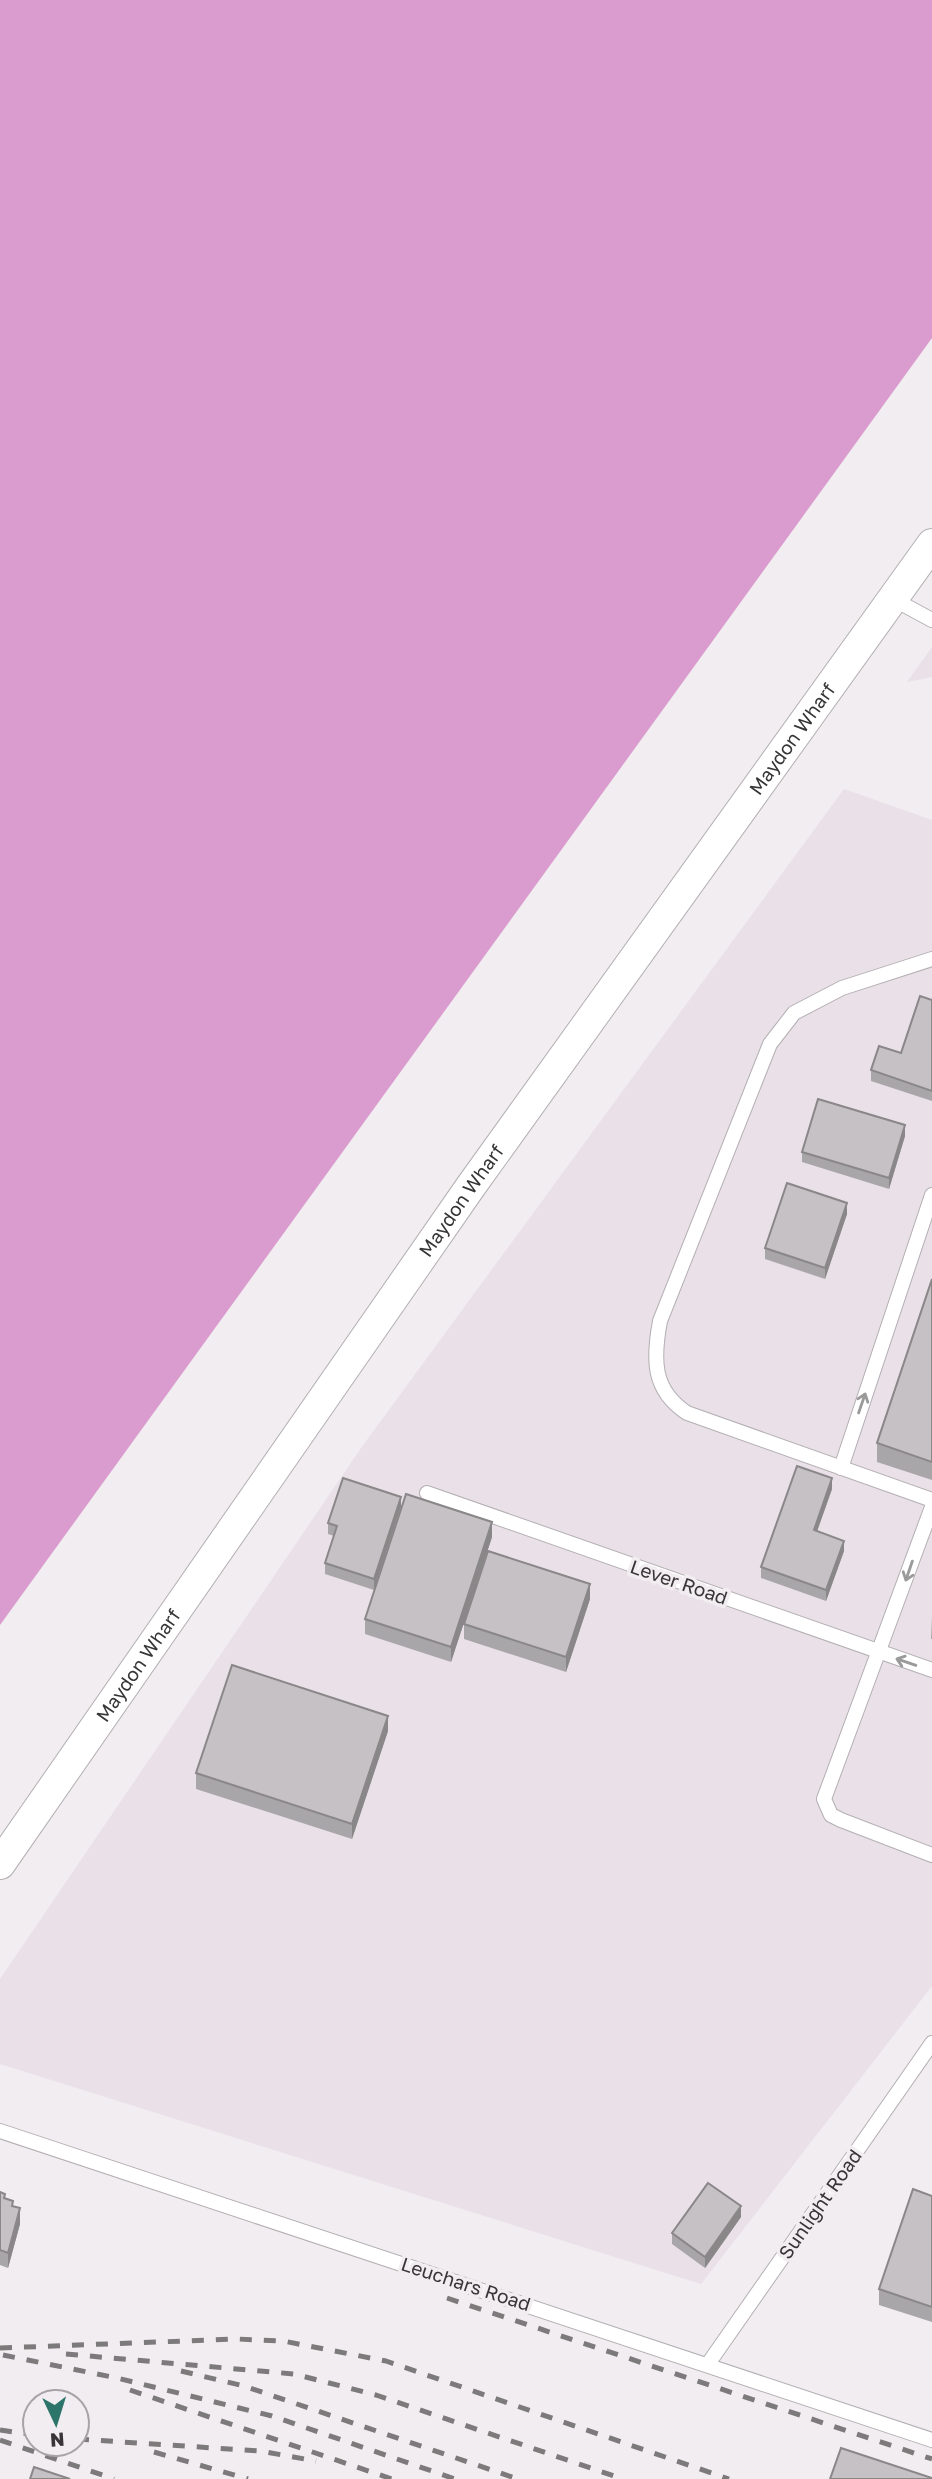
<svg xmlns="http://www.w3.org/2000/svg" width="932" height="2479" font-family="'Golos Text',sans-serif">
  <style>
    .built { fill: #eae0e8 }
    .water { fill: #da9cce }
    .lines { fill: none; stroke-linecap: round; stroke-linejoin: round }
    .service-casing { stroke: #b3afb2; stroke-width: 16 }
    .minor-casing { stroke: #b3afb2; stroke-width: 32 }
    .service { stroke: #fff; stroke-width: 14 }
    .minor { stroke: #fff; stroke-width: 30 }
    .rail { stroke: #7c7a7b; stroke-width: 5; stroke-dasharray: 12 12; stroke-linecap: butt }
    .wall { fill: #a9a6a9 }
    .shaded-wall { fill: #8a8789 }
    .building { fill: #c5c1c4; stroke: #8a8789; stroke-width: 2 }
    .oneway { stroke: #9b9a9a }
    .labels { text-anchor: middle; stroke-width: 7; stroke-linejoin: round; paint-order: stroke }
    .street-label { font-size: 19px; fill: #373536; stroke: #f1edf0 }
  </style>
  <rect width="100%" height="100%" fill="#f1edf0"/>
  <!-- built -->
  <g class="built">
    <path d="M932,647V677L907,682Z"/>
    <path d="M844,789L932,820V1986L701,2284L0,2064V1979L361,1448Z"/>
  </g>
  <!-- water -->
  <path class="water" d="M0,0H932V338L0,1625Z"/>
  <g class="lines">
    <defs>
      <g id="service">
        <path d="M895,600L932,620"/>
        <path d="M932,959L842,988L794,1013L770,1044L660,1321C653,1359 652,1390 687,1413L932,1500"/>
        <path d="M841,1468L932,1195"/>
        <path d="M427,1493L932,1670"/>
        <path d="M932,1507L824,1799L831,1815L841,1820L932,1855"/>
        <path d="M0,2131L932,2440"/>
        <path d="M708,2364L932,2043"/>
      </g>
      <g id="minor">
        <path id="s1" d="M0,1864L471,1186L932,544"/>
      </g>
    </defs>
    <!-- service casing -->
    <use href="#service" class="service-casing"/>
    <!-- minor casing -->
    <use href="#minor" class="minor-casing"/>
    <!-- service -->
    <use href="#service" class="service"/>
    <!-- minor -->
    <use href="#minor" class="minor"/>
    <!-- rail -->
    <g class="rail">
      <path d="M447,2298L932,2459"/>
      <path d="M0,2348L237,2339L283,2341L386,2361L729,2479"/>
      <path d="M66,2354L294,2374L376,2395L623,2479"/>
      <path d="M3,2355L117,2378L272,2416L455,2479"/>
      <path d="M181,2371L244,2386L518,2479"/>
      <path d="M130,2390L392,2479"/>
      <path d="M0,2430L35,2435"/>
      <path d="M77,2439L260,2451L316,2461"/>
      <path d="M0,2440L114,2479"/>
      <path d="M154,2452L248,2479"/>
    </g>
  </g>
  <!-- wall -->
  <g class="wall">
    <path d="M932,1000V1101L871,1081V1070L901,1053Z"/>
    <path d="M905,1136L889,1189L802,1162V1152Z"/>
    <path d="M847,1214L825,1279L765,1259V1248Z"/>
    <path d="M932,1279V1480L877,1462V1443Z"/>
    <path d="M832,1489L817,1531L844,1551L826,1601L761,1578V1567Z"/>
    <path d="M401,1497L374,1590L325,1574V1563L334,1536L328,1534V1523Z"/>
    <path d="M492,1537L451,1662L365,1634V1619Z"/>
    <path d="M590,1599L566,1672L464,1639V1624Z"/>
    <path d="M932,1617V1639H931Z"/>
    <path d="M388,1731L352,1839L196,1789V1773Z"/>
    <path d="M0,2192L13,2206L20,2224L8,2268L0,2265Z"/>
    <path d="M932,2196V2322L879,2305V2289Z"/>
    <path d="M741,2217L705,2268L672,2244V2233Z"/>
  </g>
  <!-- shaded-wall -->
  <g class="shaded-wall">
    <path d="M905,1125V1136L889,1189V1178Z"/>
    <path d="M847,1203V1214L825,1279V1268Z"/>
    <path d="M832,1478V1489L814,1540V1530Z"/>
    <path d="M401,1497V1507L374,1590V1579Z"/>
    <path d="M492,1522V1537L451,1662V1647Z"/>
    <path d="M844,1541V1551L826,1601V1590Z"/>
    <path d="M590,1584V1599L566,1672V1657Z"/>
    <path d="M388,1716V1731L352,1839V1824Z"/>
    <path d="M741,2206V2217L705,2268V2257Z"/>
    <path d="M20,2208V2224L8,2268V2253Z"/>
  </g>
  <!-- building -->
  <g class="building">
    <path d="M920,996L932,1000V1091L871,1070L879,1046L901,1053Z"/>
    <path d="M818,1099L905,1125L889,1178L802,1152Z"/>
    <path d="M787,1183L847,1203L825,1268L765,1248Z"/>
    <path d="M932,1279V1462L877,1443Z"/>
    <path d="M797,1466L832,1478L814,1530L844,1541L826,1590L761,1567Z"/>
    <path d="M343,1478L401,1497L374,1579L325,1563L337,1526L328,1523Z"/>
    <path d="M406,1494L492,1522L451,1647L365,1619Z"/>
    <path d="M488,1551L590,1584L566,1657L464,1624Z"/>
    <path d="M232,1665L388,1716L352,1824L196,1773Z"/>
    <path d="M708,2183L741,2206L705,2257L672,2233Z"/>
    <path d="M913,2189L932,2196V2307L879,2289Z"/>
    <path d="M0,2192L5,2194L4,2198L13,2201L12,2206L20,2208L8,2253L0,2250Z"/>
    <path d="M841,2448L932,2478V2479H830Z"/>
    <path d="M34,2467L70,2479H30Z"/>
  </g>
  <!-- one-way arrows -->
  <defs><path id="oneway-shaft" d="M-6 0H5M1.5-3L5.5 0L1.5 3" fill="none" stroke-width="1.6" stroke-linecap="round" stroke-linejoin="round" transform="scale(1.75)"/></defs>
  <g class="oneway">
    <use href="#oneway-shaft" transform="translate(862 1403) rotate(-71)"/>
    <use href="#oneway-shaft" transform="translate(909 1571) rotate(109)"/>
    <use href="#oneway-shaft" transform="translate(906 1662) rotate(-161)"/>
  </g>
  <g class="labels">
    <!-- street labels -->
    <g class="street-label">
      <text dy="7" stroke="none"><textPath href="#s1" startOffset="1376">Maydon Wharf</textPath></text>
      <text dy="7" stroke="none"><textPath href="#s1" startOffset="808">Maydon Wharf</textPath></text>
      <text transform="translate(679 1582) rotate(19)" y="7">Lever Road</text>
      <text dy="7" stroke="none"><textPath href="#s1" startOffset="242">Maydon Wharf</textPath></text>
      <text transform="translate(820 2204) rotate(-55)" y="7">Sunlight Road</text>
      <text transform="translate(466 2284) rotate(18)" y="7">Leuchars Road</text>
    </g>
  </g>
  <!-- north arrow -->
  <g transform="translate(56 2423) rotate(176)"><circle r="33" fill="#f1edf0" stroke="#a7a3a6" stroke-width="2"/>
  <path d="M0-5L12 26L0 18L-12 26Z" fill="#2d746a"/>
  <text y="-10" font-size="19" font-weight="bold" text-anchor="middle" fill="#373536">N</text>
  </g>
</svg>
